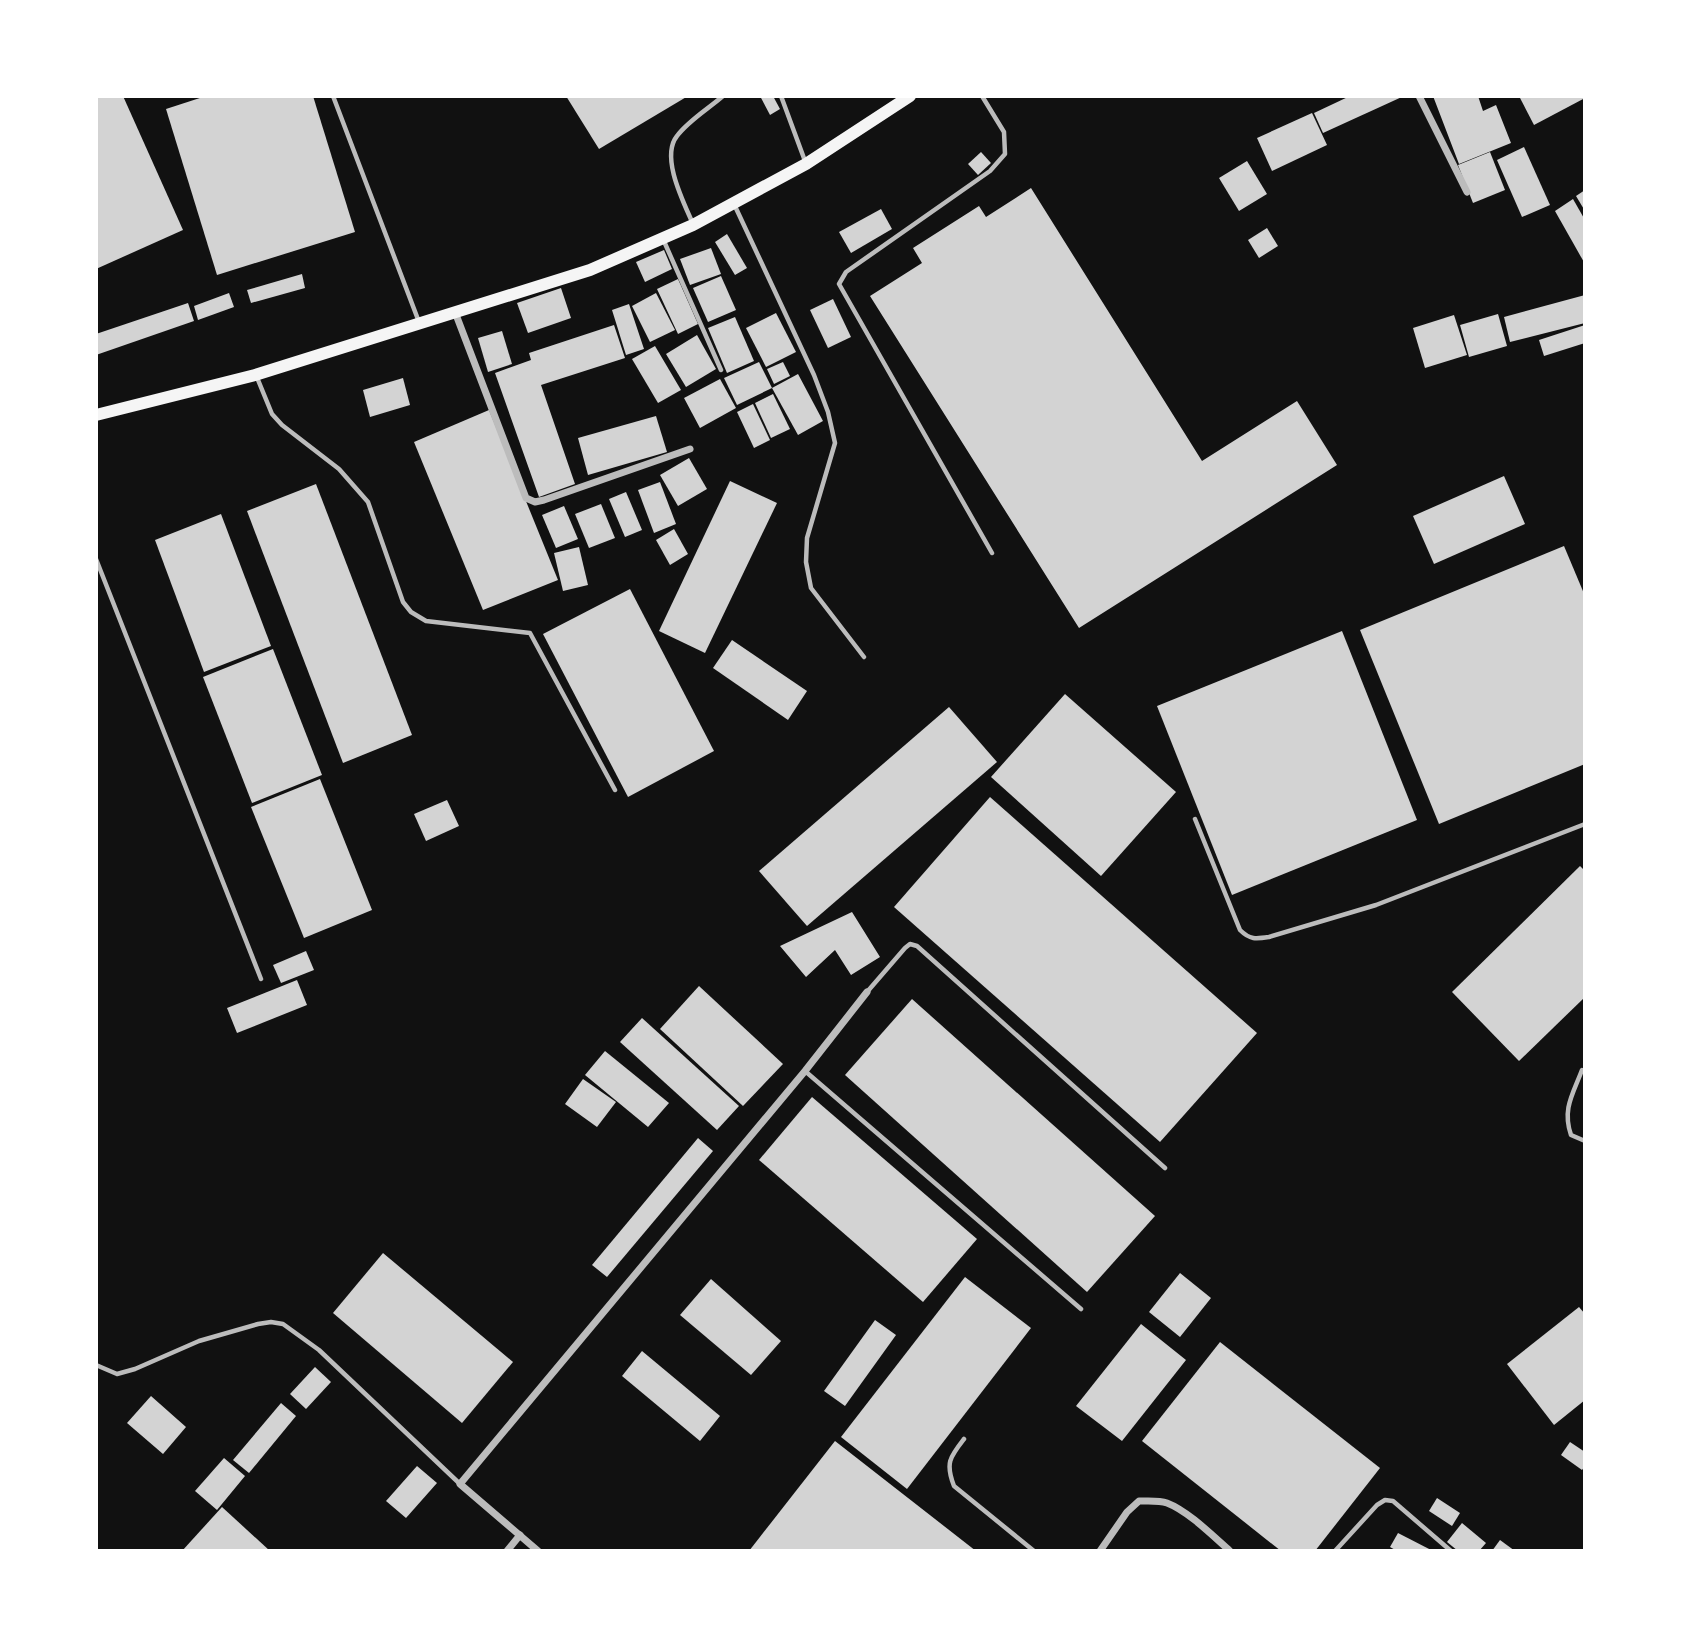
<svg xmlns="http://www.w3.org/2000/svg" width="1681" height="1647" font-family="Arial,sans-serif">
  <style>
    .building { fill: #d3d3d3 }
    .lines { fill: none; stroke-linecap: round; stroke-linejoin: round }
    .service { stroke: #bcbcbc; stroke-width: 4.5 }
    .minor { stroke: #bcbcbc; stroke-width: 7 }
    .secondary { stroke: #f5f5f5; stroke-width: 12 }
  </style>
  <rect width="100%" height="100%" fill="#111"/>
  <!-- building -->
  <g class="building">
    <path d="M96,96H123L183,230L96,269Z"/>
    <path d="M206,96H313L355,232L217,275L166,109Z"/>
    <path d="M566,96H688L599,149Z"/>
    <path d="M760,96H773L780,109L770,115Z"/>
    <path d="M1350,96H1404L1323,133L1314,113Z"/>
    <path d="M1433,96H1478L1483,111L1496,105L1511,143L1459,164Z"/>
    <path d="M1519,96H1585V98L1534,125Z"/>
    <path d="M1312,113L1327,145L1272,171L1257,138Z"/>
    <path d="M1524,147L1550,205L1522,217L1497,160Z"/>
    <path d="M981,152L991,163L978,175L968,164Z"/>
    <path d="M1490,152L1505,190L1473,203L1458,165Z"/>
    <path d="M1247,161L1267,194L1239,211L1219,178Z"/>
    <path d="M1031,188L1202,461L1297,401L1337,465L1079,628L870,296L922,263L913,248L979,206L986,217Z"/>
    <path d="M1585,190V211L1576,196Z"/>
    <path d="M1573,199L1585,220V264L1555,211Z"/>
    <path d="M881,209L892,229L851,253L839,232Z"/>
    <path d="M1267,228L1278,246L1259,258L1248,240Z"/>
    <path d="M727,234L747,268L735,275L715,242Z"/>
    <path d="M711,248L721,274L690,285L680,259Z"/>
    <path d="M664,250L672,269L645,282L636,262Z"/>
    <path d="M302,274L305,288L251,303L247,290Z"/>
    <path d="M721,276L736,310L708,322L693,288Z"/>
    <path d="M678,279L698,324L678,334L657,289Z"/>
    <path d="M561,288L571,318L528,333L517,303Z"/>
    <path d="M229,293L234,307L198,320L194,306Z"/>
    <path d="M656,293L675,330L650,342L632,306Z"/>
    <path d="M1585,295V323L1510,342L1504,317Z"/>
    <path d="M833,299L851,337L828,348L810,310Z"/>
    <path d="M188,303L194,321L96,355V334Z"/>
    <path d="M629,304L644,349L626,355L612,310Z"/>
    <path d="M776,313L796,352L766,367L746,328Z"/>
    <path d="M1498,314L1507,346L1469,357L1460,325Z"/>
    <path d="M1454,315L1467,355L1425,368L1413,328Z"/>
    <path d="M735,317L754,361L727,373L708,328Z"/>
    <path d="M614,325L625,358L541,385L575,484L539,497L495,373L531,360L529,353Z"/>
    <path d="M1585,325V343L1544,356L1539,340Z"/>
    <path d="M502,331L512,364L488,372L478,338Z"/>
    <path d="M697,335L716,369L686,387L666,354Z"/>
    <path d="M655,346L681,390L658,403L632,359Z"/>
    <path d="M759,362L772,388L737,405L724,378Z"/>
    <path d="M783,362L790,376L774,384L767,369Z"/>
    <path d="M798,374L823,421L798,435L772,388Z"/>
    <path d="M403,378L410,405L370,417L363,390Z"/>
    <path d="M720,379L736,408L700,428L684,398Z"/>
    <path d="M773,394L790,429L771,438L755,403Z"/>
    <path d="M753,404L770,440L754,448L737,412Z"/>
    <path d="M489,410L558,580L483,610L414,442Z"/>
    <path d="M656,416L667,452L588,475L578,438Z"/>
    <path d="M689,458L707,489L678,506L660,475Z"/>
    <path d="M1504,476L1525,524L1434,564L1413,516Z"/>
    <path d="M730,481L777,503L705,653L659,631Z"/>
    <path d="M660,482L676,524L654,533L638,490Z"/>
    <path d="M316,484L412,735L343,763L247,511Z"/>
    <path d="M626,492L642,530L625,537L609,499Z"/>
    <path d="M601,504L615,538L589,548L575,514Z"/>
    <path d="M564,506L578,539L556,548L542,515Z"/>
    <path d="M221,514L271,646L204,672L155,540Z"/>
    <path d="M674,529L688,554L670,565L656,540Z"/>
    <path d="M1564,546L1585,596V764L1439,824L1360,630Z"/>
    <path d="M579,547L588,585L563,591L554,553Z"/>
    <path d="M630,589L714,751L628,797L543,634Z"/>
    <path d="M1342,631L1417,820L1232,895L1157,706Z"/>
    <path d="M732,640L807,691L788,720L713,668Z"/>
    <path d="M273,649L322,775L252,803L203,677Z"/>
    <path d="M1065,694L1176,792L1101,876L991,777Z"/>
    <path d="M949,707L997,762L807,926L759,871Z"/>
    <path d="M320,779L372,910L304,938L251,807Z"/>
    <path d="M990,797L1257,1033L1160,1142L894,907Z"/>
    <path d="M447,800L459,826L426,841L414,814Z"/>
    <path d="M1580,866L1585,871V997L1519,1061L1452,992Z"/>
    <path d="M852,912L880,957L851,975L835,950L806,977L780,946Z"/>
    <path d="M306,951L314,970L281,983L273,965Z"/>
    <path d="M297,980L307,1005L237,1033L227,1008Z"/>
    <path d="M699,986L783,1064L743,1106L660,1029Z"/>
    <path d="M912,999L1155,1216L1087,1292L845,1075Z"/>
    <path d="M642,1018L739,1106L717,1130L620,1042Z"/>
    <path d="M605,1051L669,1103L648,1127L585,1075Z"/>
    <path d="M583,1079L616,1102L597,1127L565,1104Z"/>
    <path d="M812,1097L977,1239L923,1302L759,1160Z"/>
    <path d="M698,1138L713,1151L607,1277L592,1265Z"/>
    <path d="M383,1253L513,1362L462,1423L333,1313Z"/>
    <path d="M1180,1273L1211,1298L1180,1337L1149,1312Z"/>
    <path d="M965,1277L1031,1328L907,1489L841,1437Z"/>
    <path d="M711,1279L781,1341L751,1375L680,1315Z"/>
    <path d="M1579,1307L1585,1314V1400L1554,1425L1507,1364Z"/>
    <path d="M875,1320L896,1335L845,1406L824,1391Z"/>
    <path d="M1141,1324L1186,1360L1122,1441L1076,1406Z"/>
    <path d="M1220,1342L1380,1468L1315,1551H1281L1142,1441Z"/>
    <path d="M642,1351L720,1416L700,1441L622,1376Z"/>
    <path d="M315,1367L331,1382L306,1409L290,1394Z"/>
    <path d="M151,1396L186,1427L163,1454L127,1423Z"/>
    <path d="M281,1403L296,1416L249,1473L233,1460Z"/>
    <path d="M835,1441L976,1551H749Z"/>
    <path d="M1570,1442L1585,1452V1466L1582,1470L1561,1455Z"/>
    <path d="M224,1458L245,1476L217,1510L195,1491Z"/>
    <path d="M417,1466L437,1483L406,1518L386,1501Z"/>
    <path d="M1437,1498L1460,1513L1452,1526L1429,1511Z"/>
    <path d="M222,1507L270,1551H182Z"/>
    <path d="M1462,1523L1486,1543L1479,1551H1458L1447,1542Z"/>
    <path d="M1398,1533L1433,1551H1397L1390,1547Z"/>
    <path d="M1500,1540L1515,1551H1492Z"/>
  </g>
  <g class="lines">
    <!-- service -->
    <g class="service">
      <path d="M333,96L419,322"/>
      <path d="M781,96L805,161"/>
      <path d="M982,96L1004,132L1005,154L990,171L846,272L839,284L992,553"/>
      <path d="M734,204L814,375L828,412L835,443L807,538L806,562L811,588L864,657"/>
      <path d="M693,224C684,203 660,157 677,136C688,121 708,109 723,96"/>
      <path d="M663,239L721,370"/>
      <path d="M256,375L272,414L282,425L339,469L368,502L403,602L411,612L426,621L530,633L615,790"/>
      <path d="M96,559L261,979"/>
      <path d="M1195,819L1240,930C1250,940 1256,939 1269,937L1376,905L1585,824"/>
      <path d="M867,992L905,948L910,944L917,946L1165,1168"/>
      <path d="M1582,1070C1573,1094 1562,1109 1571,1135L1585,1141"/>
      <path d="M805,1071L1081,1309"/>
      <path d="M96,1365L117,1374L135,1369L199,1341L258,1324L271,1322L283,1324L319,1350L460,1484"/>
      <path d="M964,1439C950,1457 945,1463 954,1486L1034,1551"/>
      <path d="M1335,1551L1377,1505L1385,1500L1393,1501L1451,1551"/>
    </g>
    <!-- minor -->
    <g class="minor">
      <path d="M1419,96L1467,192"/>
      <path d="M455,312L526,498L535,502L544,500L690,449"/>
      <path d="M507,1551L520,1535"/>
      <path d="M538,1551L460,1484L805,1071L867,992"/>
      <path d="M1100,1551L1127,1512L1139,1501C1148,1501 1159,1500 1167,1503C1188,1511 1213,1536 1230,1551"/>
    </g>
    <!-- secondary -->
    <path class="secondary" d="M96,415L255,375L590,270L693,225L806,164L910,96"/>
  </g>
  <!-- border -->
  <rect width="1681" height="1647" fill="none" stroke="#ffffff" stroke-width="196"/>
</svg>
